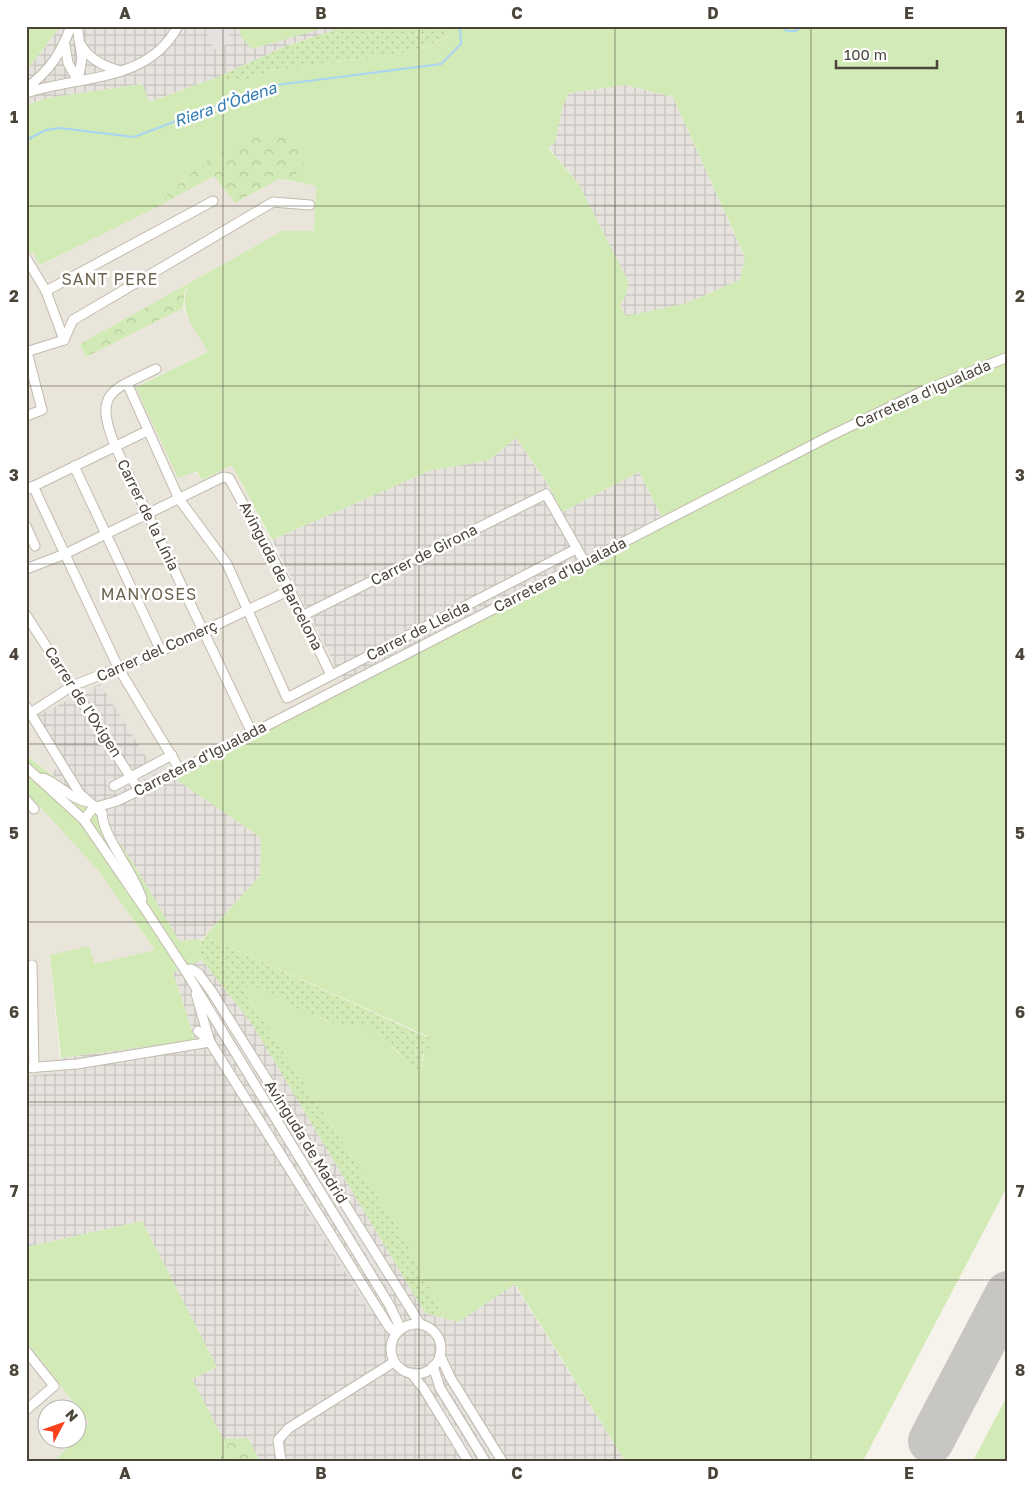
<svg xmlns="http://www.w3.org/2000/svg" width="1034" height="1487" font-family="'Golos Text',sans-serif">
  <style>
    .residential { fill: #eae5da }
    .industrial { fill: url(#industrial-grid) }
    .grass { fill: #d2eab5; fill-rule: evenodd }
    .forest { fill: url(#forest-crowns) }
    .park { fill: url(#park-dots) }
    .parking { fill: #e5e3e0 }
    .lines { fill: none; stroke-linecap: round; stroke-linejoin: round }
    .stream { stroke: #a9d4f2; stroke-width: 2 }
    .runway { stroke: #c8c6c3; stroke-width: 46 }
    .minor-casing { stroke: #c2bbae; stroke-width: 11 }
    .minor { stroke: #fff; stroke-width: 9 }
    .grid { fill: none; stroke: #4b4439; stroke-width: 1; stroke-opacity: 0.55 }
    .labels { text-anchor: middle; stroke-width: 5; stroke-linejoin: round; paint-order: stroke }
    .street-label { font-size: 15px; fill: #4b4439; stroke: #fff }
    .water-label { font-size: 16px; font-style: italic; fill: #2e7ab2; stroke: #fff }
    .neighbourhood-label { font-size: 16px; letter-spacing: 1px; fill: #6e6250; stroke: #fff }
    .neatline { fill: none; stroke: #4b4439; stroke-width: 2 }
    .grid-label { font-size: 16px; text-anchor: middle; font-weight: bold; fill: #4b4439 }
  </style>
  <defs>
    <pattern id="industrial-grid" width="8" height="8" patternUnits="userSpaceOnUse" patternTransform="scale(1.25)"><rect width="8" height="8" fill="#e6e2dd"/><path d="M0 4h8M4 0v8" fill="none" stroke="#c7c3be"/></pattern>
    <pattern id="forest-crowns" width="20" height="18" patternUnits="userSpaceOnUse" patternTransform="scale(1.25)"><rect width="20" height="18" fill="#d2eab5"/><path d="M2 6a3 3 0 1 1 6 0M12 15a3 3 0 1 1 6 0" fill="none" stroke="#b6ca9c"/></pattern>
    <pattern id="park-dots" width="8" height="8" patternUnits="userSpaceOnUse" patternTransform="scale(1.25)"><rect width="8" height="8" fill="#d2eab5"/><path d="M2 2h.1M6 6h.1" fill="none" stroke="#b6ca9c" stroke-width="1.8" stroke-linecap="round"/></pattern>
  </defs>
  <rect width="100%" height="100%" fill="#f6f3ec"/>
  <!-- residential -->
  <g class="residential">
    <path d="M214,176L235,203L279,179L316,186L314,231H282L80,344L86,357L183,308L208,352L137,386L202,480L232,464L347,690L223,754L173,777L65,765L49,772L26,755V254L33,253L41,265Z"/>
    <path d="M26,798L34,799L97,869L155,950L95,964L50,955L61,1072L26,1076Z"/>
    <path d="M26,1341L89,1422L87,1428L78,1437V1410H48V1440H75L54,1461H26Z"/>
  </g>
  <!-- industrial -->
  <g class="industrial">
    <path d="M61,26H346L286,46L215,78L148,102L142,84L47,98L26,105V71Z"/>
    <path d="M625,85L673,97L745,258L740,280L684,304L626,317L620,306L627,292L628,281L578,183L548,147L552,146L563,105L569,93Z"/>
    <path d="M516,438L548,485L562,512L639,472L666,525L347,690L272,540L429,471L489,460Z"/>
    <path d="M100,684L159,777H173L261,838L260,876L202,939L179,941L136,869L103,822L75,793L49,772L65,765L37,716Z"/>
    <path d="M202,960L252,1024L425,1313L458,1322L514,1284L625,1461H260L248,1438L223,1439L192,1379L217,1367L142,1221L26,1247V1076L60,1072L61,1058L195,1039L173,972Z"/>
  </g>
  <!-- grass -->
  <g class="grass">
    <path d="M26,26H61L26,71Z"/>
    <path d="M238,26H331L252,49L242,38Z"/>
    <path d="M448,26H1008V1185L863,1461H625L515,1284L458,1322L444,1318L403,1235L243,990L250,986C278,989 306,1016 335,1023C346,1026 359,1022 369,1028C387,1041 402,1057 418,1072L421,1069L427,1036L205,936L260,876L261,838L173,777L223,754L666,525L639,472L562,512L548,484L516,438L489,460L429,471L272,540L232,465L202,480L197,471L178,478L136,387L208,352C195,329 174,307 191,282L282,231H314L316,186L292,181L304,161L185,178L153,209L40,265L33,253L26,254V158H34L37,148L26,129V105L47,98L142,84L149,102L215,78L242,82L269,71L416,51L449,36ZM625,85L673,97L745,257L740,280L684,304L626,316L620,306L627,292L628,281L578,183L548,148L555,143L563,105L569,93Z"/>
    <path d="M26,755C53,776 80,795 102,821C133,857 155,901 179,941L202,939L198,948L202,960L173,972L195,1040L61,1058L50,955L89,946L95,964L155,950L97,869L34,800L26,798Z"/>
    <path d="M142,1221L217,1367L192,1379L223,1439L220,1461H54L75,1440H78L89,1422L26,1341V1247Z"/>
    <path d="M1008,1395V1461H973L1004,1402Z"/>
  </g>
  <!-- forest -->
  <g class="forest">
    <path d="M26,129L37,148L34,158H26Z"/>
    <path d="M270,132L290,140L304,162L292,181L279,179L235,203L214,176L153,209C190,173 219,144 270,132Z"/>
    <path d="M191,282L185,291L183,308L86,357L80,344Z"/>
    <path d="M248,1438L260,1461H220L223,1439Z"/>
  </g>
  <!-- park -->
  <g class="park">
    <path d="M346,26H448L450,35L416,51L269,71L242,82L215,78L286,46Z"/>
    <path d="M205,936L429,1038L432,1046L423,1053L421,1069L418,1072L415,1071L397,1051L367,1027L334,1023L292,1006L269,991L250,986L243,990L403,1235L444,1318L425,1313L252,1024L202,960L198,948Z"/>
  </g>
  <!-- parking -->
  <g class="parking">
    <path d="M204,26H226L232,42L214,50Z"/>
    <path d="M163,757L169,768L165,770L112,793L106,784Z"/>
    <path d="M211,994L394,1291L390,1293L207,997Z"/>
    <path d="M306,1198L375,1311L371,1314L301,1201Z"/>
    <path d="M454,1388L499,1461H493L450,1391Z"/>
    <path d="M437,1397L477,1461H472L434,1400Z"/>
  </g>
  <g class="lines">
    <!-- stream -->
    <g class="stream">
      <path d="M782,26L787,31H796L801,26"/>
      <path d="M26,140L46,130L60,128L134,137L269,86L441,64L461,44L460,26"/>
    </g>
    <!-- runway -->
    <path class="runway" d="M931,1441L1008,1294"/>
    <defs>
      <g id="minor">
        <path d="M77,26L82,58L78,81"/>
        <path d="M65,45L68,63L78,81"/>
        <path d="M81,45C90,60 105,67 121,71"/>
        <path d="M26,88C50,71 61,53 71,26"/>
        <path d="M26,93C81,75 148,83 178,26"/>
        <path d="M26,258L46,291L64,340"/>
        <path d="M46,291L213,201"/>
        <path d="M64,340L73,320L273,202L310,205"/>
        <path d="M26,352L64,340"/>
        <path d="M156,369C110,391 94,392 115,446L252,733"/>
        <path d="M127,383L179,499L227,564L287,698L576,549"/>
        <path d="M26,416L42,410L27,352"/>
        <path d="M74,466L161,651"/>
        <path d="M33,486L119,669L180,770"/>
        <path d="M26,490L147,431"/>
        <path d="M26,526L35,546"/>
        <path d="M26,569L65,554L223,477L229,478L290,590L331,675"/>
        <path d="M26,615L139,790"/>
        <path d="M302,616L546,494L585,563"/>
        <path d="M26,706L80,794L102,813"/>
        <path d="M26,716L72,686L161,651L290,590"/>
        <path d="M26,767L84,820L145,909L185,970L390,1306L398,1323V1331"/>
        <path d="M43,778C59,784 70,799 88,802"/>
        <path d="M114,786L172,755"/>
        <path d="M26,800L34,809"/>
        <path d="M102,813C103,838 134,872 142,899"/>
        <path d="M84,820L93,808L117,801L165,778L828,437L925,390L1008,357"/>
        <path d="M32,965L34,1068"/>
        <path d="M185,970L191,969L198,973L212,992L420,1324"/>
        <path d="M196,994L209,1039"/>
        <path d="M198,1031L210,1042L389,1327L396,1333"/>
        <path d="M26,1068L77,1064L210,1042"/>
        <circle cx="416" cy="1349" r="25"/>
        <path d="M26,1351L54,1386L26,1410"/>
        <path d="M440,1355L450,1377L502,1461"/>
        <path d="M433,1366L440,1388L485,1461"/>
        <path d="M411,1373L424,1389L468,1461"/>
        <path d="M281,1461L278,1440L289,1428L394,1362"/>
      </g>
    </defs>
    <!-- minor casing -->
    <use href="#minor" class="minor-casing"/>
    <!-- minor -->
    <use href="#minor" class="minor"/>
  </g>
  <!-- grid -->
  <path class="grid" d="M223,26V1461M419,26V1461M615,26V1461M811,26V1461M26,206H1008M26,386H1008M26,564H1008M26,744H1008M26,922H1008M26,1102H1008M26,1280H1008"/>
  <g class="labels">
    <!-- street labels -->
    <g class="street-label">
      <text transform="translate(923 394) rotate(-24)" y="5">Carretera d'Igualada</text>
      <text transform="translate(148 515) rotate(64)" y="5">Carrer de la Línia</text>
      <text transform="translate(424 555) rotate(-27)" y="5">Carrer de Girona</text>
      <text transform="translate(560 575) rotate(-27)" y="5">Carretera d'Igualada</text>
      <text transform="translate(281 576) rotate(63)" y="5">Avinguda de Barcelona</text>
      <text transform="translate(418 631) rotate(-27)" y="5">Carrer de Lleida</text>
      <text transform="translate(157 651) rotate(-24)" y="5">Carrer del Comerç</text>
      <text transform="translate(83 702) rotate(57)" y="5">Carrer de l'Oxigen</text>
      <text transform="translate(200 759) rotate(-27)" y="5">Carretera d'Igualada</text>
      <text transform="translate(306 1142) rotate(58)" y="5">Avinguda de Madrid</text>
    </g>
    <!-- water labels -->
    <g class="water-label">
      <text transform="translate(225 104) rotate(-19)" y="6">Riera d'Òdena</text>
    </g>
    <!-- neighbourhood labels -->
    <g class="neighbourhood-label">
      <text x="110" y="285">SANT PERE</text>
      <text x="149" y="600">MANYOSES</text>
    </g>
  </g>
  <!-- border -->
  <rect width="1034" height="1487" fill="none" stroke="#ffffff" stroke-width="55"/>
  <!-- north arrow -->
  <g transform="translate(62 1424) rotate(49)"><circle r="24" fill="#ffffff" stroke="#b7b4b0"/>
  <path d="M0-4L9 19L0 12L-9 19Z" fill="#fc3f1d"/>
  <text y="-8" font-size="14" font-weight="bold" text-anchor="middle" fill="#4b4439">N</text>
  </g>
  <!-- scale -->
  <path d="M836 60v8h101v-8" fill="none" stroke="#4b4439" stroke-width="2.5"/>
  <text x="844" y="60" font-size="15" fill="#4b4439" stroke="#ffffff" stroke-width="4" paint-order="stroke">100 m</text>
  <rect x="28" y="28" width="978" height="1432" class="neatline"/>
  <g class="grid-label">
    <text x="125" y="19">A</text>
    <text x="321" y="19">B</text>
    <text x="517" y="19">C</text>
    <text x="713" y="19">D</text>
    <text x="909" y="19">E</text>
    <text x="14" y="123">1</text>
    <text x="1020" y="123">1</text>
    <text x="14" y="302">2</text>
    <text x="1020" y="302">2</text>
    <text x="14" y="481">3</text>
    <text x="1020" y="481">3</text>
    <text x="14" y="660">4</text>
    <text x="1020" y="660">4</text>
    <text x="14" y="839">5</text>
    <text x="1020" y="839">5</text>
    <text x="14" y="1018">6</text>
    <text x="1020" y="1018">6</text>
    <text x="14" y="1197">7</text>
    <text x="1020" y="1197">7</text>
    <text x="14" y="1376">8</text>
    <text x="1020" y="1376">8</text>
    <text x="125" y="1479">A</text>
    <text x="321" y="1479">B</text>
    <text x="517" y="1479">C</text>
    <text x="713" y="1479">D</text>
    <text x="909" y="1479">E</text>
  </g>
</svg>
